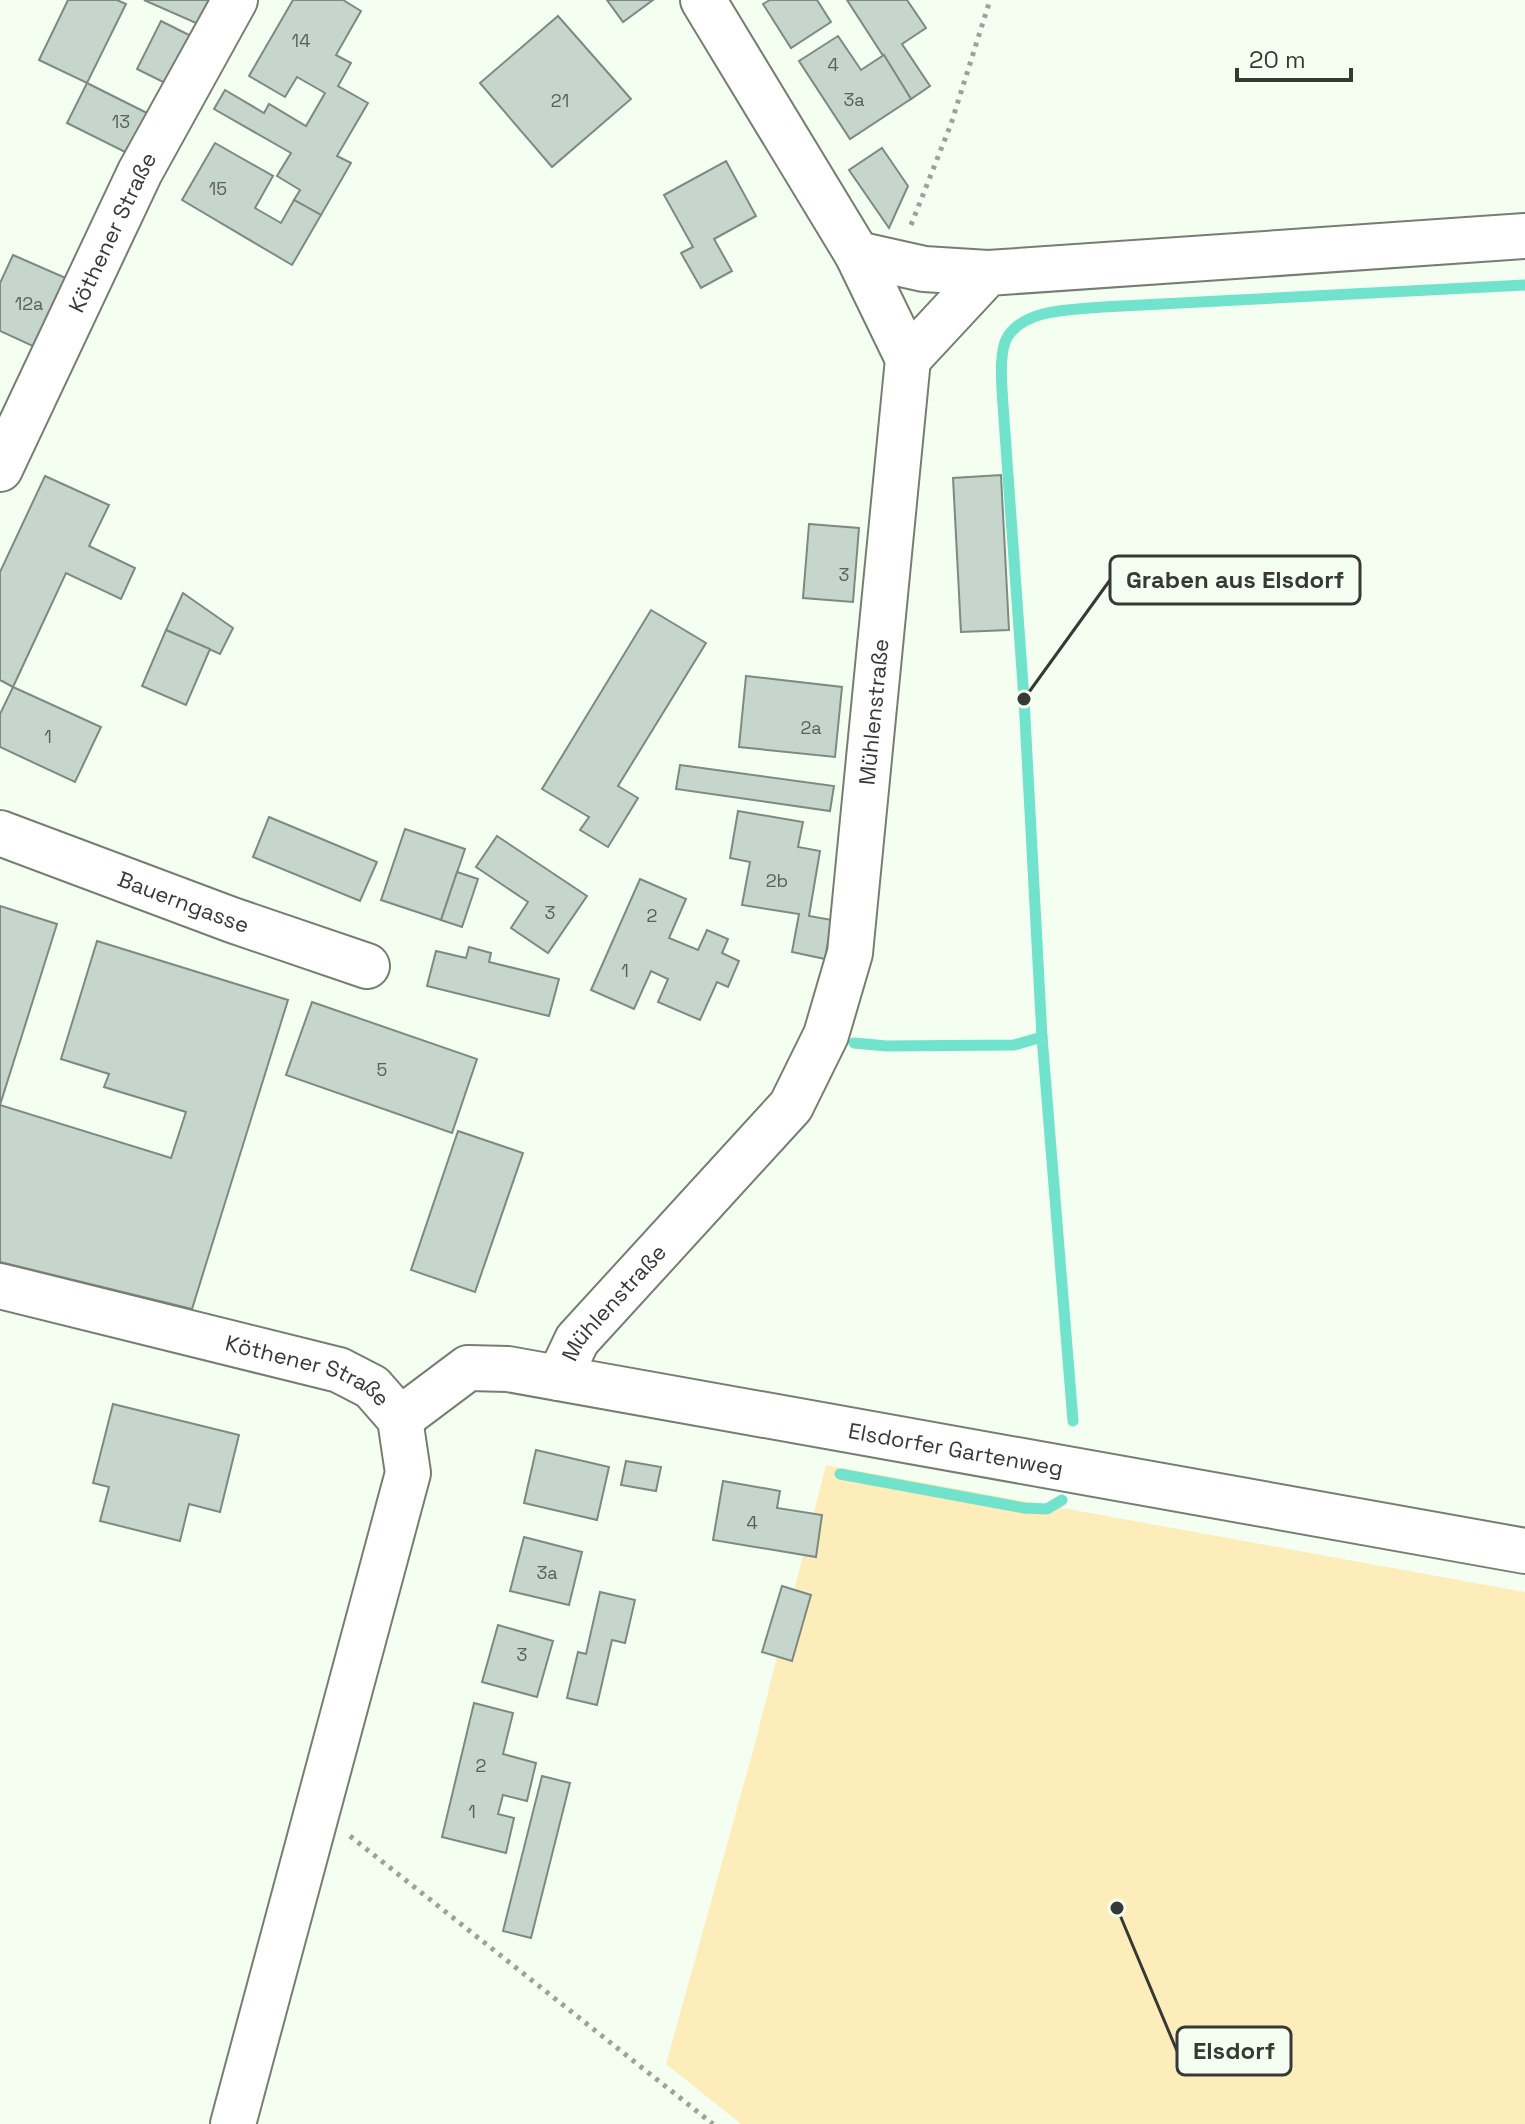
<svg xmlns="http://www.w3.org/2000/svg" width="1525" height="2124" font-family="'Space Grotesk',sans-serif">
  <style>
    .green { fill: #fdedba }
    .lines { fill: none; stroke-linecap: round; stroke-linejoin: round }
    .stream { stroke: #71e2cc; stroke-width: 11 }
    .building { fill: #c7d6cc; stroke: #7c8a81; stroke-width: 2 }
    .minor-casing { stroke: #767e72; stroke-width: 48 }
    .path { stroke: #9ca299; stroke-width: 5; stroke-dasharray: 4 6; stroke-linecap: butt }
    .minor { stroke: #fff; stroke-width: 44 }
    .labels { text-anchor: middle; stroke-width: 6; stroke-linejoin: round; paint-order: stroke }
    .number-label { font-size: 18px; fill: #5a605a }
    .street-label { font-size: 22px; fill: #363934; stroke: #f5fff1 }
    .leader { fill: none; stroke: #363934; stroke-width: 3 }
    .callout-dot { fill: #363934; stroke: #f5fff1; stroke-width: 3 }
    .callout { fill: #f5fff1; stroke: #363934; stroke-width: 3 }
    .callout-label { font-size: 24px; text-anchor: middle; font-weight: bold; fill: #363934 }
  </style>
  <rect width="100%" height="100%" fill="#f5fff1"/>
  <!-- green -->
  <path class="green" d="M826,1465L1525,1592V2124H741L666,2064L753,1751Z"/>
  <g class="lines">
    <!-- stream -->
    <g class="stream">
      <path d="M854,1043L887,1046L1014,1045L1042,1037"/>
      <path d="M1073,1421L1042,1037L1024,699L1003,405C1002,387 998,351 1008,336C1027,308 1073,310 1103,307L1525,285"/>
      <path d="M840,1474L1024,1508L1047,1509L1062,1500"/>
    </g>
  </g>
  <!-- building -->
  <g class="building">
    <path d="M68,0H117L126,4L87,83L39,60Z"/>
    <path d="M144,0H217L205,27Z"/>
    <path d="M293,0H343L361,11L336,55L351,63L338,86L368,103L337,156L351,163L321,215L294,200L300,190L277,176L291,153L214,109L225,90L264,113L269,104L306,126L325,93L297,77L285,97L249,76Z"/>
    <path d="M607,0H653L623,22Z"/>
    <path d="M770,0H817L831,22L791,48L763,4Z"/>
    <path d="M847,0H907L926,28L902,44L930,86L911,99Z"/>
    <path d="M558,16L631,99L552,167L480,83Z"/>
    <path d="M161,21L199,40L175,88L137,69Z"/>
    <path d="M838,36L861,70L884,55L911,99L850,139L799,61Z"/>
    <path d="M87,83L157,118L137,158L67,123Z"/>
    <path d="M215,143L273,176L255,208L281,223L294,200L321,215L292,265L182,200Z"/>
    <path d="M882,148L908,186L889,228L849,170Z"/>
    <path d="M726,161L756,216L714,239L732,271L701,288L681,253L693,247L664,195Z"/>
    <path d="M13,255L68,279L37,348L0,331V283Z"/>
    <path d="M1001,475L1009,630L961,632L953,478Z"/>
    <path d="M45,476L109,505L89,546L135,568L121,599L66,573L13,687L0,680V572Z"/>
    <path d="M809,524L859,528L853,602L803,598Z"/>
    <path d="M183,593L233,628L220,654L166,630Z"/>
    <path d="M651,610L706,643L618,786L638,798L608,847L580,830L589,817L542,789Z"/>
    <path d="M166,630L210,649L186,705L142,686Z"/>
    <path d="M746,676L842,687L835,757L739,747Z"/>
    <path d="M13,687L101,727L75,782L0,747V714Z"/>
    <path d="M680,765L834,786L830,811L676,789Z"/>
    <path d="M738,811L803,822L798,847L820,851L809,916L832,920L825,959L792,952L799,914L742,905L750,862L730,858Z"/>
    <path d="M269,817L377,862L360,901L253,857Z"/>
    <path d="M405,829L465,849L441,920L381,900Z"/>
    <path d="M497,836L587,896L548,953L511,928L528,902L476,867Z"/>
    <path d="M457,872L478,879L462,927L441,920Z"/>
    <path d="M640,879L686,899L669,938L698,950L707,930L728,939L722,953L739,961L728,987L717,982L700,1020L658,1002L668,979L651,971L634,1009L591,990Z"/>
    <path d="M0,906L57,924L0,1105Z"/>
    <path d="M97,941L288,1000L192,1309L0,1262V1105L171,1158L186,1112L104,1087L109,1074L61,1059Z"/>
    <path d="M469,947L491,953L489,962L559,979L549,1016L427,986L436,951L466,958Z"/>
    <path d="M312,1002L477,1059L452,1133L286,1075Z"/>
    <path d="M458,1131L523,1153L475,1292L411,1270Z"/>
    <path d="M113,1404L239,1435L220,1512L189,1504L180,1541L100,1521L109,1487L93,1483Z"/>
    <path d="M536,1450L609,1467L597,1520L524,1503Z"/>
    <path d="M626,1461L661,1467L656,1491L621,1485Z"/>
    <path d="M723,1481L780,1491L777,1508L822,1515L816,1557L713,1540Z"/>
    <path d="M524,1537L582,1552L569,1605L510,1591Z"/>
    <path d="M782,1586L811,1595L792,1661L762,1652Z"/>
    <path d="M600,1592L635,1600L625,1643L612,1640L597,1705L567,1698L578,1652L586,1654Z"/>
    <path d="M498,1625L553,1641L537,1697L482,1682Z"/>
    <path d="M474,1703L513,1713L503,1754L536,1763L527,1801L503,1795L498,1814L514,1818L506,1853L442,1837Z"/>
    <path d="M542,1776L570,1783L531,1938L503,1931Z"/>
  </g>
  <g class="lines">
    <defs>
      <g id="minor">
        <path d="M857,254L924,269L988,273"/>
        <path d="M908,359L988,273L1525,236"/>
        <path id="s1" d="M0,469L140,172L235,0"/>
        <path id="s2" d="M0,833L232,920L367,966"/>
        <path id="s3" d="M0,1286L339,1370L372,1387L400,1419L408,1473L233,2124"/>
        <path id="s4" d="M559,1378L577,1340L791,1106L826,1035L850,953L908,359L857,254L703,0"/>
        <path id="s5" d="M400,1419L468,1368L508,1369L1525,1551"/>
      </g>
    </defs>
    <!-- minor casing -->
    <use href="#minor" class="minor-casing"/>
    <!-- path -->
    <g class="path">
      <path d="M911,225L951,124L990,0"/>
      <path d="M350,1836L713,2124"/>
    </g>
    <!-- minor -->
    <use href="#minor" class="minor"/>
  </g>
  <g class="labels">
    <!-- number labels -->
    <g class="number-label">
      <text x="301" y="47">14</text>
      <text x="833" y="71">4</text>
      <text x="854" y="106">3a</text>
      <text x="560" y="107">21</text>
      <text x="121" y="128">13</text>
      <text x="218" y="195">15</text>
      <text x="29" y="310">12a</text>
      <text x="844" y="581">3</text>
      <text x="811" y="734">2a</text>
      <text x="48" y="743">1</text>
      <text x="777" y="887">2b</text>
      <text x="550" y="919">3</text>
      <text x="652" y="922">2</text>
      <text x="625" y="977">1</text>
      <text x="382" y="1076">5</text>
      <text x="752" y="1529">4</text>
      <text x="547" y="1579">3a</text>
      <text x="522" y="1661">3</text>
      <text x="481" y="1772">2</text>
      <text x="472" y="1818">1</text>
    </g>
    <!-- street labels -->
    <g class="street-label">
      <text dy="8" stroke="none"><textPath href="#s1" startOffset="262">Köthener Straße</textPath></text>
      <text dy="8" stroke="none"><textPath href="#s4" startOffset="766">Mühlenstraße</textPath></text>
      <text dy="8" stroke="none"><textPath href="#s2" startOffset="196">Bauerngasse</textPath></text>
      <text dy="8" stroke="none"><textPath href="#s4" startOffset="94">Mühlenstraße</textPath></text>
      <text dy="8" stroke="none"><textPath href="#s3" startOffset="320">Köthener Straße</textPath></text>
      <text dy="8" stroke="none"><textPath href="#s5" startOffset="580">Elsdorfer Gartenweg</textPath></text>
    </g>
  </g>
  <!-- callouts -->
  <path class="leader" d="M1024 699L1110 580M1117 1908L1177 2051"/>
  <g class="callout-dot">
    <circle cx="1024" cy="699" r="8"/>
    <circle cx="1117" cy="1908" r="8"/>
  </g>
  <g class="callout">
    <rect x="1110" y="556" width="250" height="48" rx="8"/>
    <rect x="1177" y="2027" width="114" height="48" rx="8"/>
  </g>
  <g class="callout-label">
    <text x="1235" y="588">Graben aus Elsdorf</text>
    <text x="1234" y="2059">Elsdorf</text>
  </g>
  <!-- scale -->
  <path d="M1237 68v12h114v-12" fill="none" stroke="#363934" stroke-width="4"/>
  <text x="1249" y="68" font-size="24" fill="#363934" stroke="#f5fff1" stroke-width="6" paint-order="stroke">20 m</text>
</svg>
